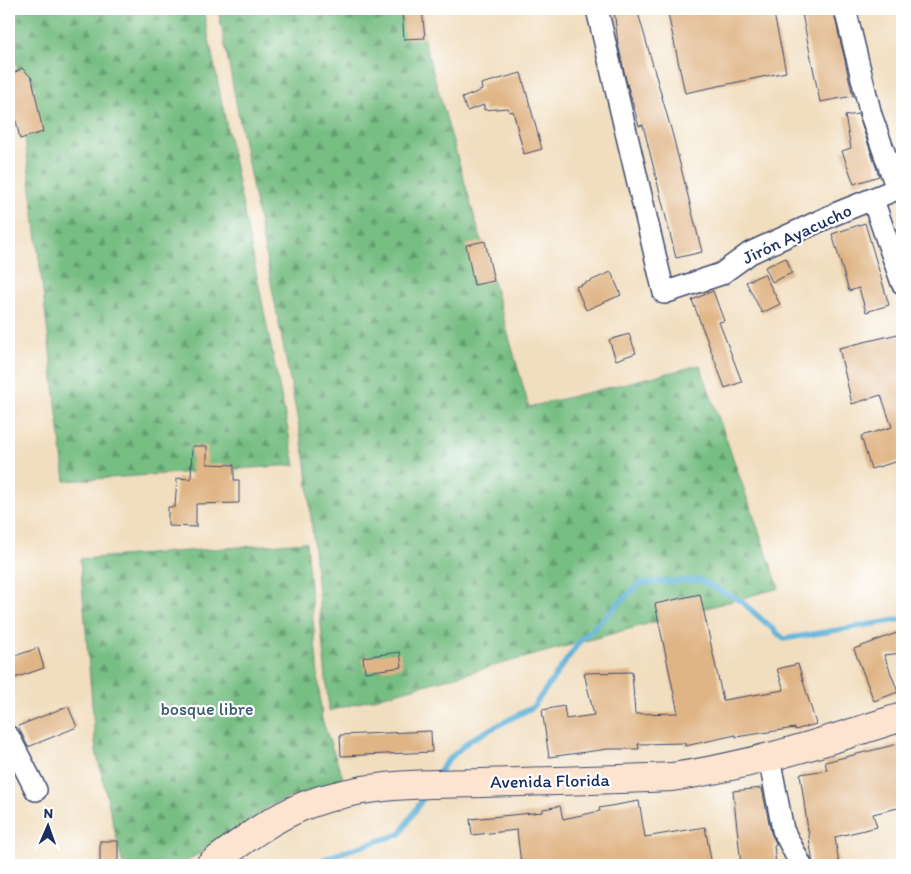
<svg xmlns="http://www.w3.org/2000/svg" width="911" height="874" font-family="Itim,sans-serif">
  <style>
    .forest { fill: url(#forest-firs); stroke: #497670 }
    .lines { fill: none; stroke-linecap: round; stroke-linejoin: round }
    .stream { stroke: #5db1d9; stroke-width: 5.5 }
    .building { fill: #e0b586 }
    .street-casing { stroke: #3b496d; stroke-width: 24 }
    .secondary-casing { stroke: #3b496d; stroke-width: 30 }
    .street { stroke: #fff; stroke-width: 21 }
    .secondary { stroke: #fde4d0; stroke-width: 28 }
    .labels { text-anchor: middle; stroke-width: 4.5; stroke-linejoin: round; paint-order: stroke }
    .street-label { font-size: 18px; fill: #1b2f5e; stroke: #fff }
    .park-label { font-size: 18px; fill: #395b6d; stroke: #fff }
  </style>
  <defs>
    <pattern id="forest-firs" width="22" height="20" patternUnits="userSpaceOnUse" patternTransform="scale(1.25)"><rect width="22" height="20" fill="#77be83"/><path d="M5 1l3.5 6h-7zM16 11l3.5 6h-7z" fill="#619b6e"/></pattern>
  </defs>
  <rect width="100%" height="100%" fill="#fff"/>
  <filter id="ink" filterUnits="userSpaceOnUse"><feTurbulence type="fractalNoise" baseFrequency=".02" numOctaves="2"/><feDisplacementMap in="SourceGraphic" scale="10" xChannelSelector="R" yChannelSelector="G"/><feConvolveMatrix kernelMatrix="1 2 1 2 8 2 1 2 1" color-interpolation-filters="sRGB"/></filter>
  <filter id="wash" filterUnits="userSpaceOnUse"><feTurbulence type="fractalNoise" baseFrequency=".0096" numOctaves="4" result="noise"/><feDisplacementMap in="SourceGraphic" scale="20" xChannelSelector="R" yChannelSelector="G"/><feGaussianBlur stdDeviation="1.12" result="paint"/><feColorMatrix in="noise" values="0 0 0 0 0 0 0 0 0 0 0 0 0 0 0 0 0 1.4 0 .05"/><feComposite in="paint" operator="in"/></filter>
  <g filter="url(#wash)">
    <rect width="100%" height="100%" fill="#f1debf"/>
    <!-- forest -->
    <g class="forest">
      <path d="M10,9H203L295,465L65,481Z"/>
      <path d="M218,9H415L529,407L700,365L779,588L329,711L306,463Z"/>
      <path d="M306,542L322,720L343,778L271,805L182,865H123L96,751L80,559Z"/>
    </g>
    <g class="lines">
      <!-- stream -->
      <g class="stream">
        <path d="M437,776L446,762L470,740L533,707L580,641L640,583L700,580L741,601L784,639L902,619"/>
        <path d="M310,865L331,856L400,834L427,792"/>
      </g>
    </g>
    <g id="blocks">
      <!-- building -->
      <g class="building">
        <path d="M402,9H422L425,38L404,39Z"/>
        <path d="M614,9H637L673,136L702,252L676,258L643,125L639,126L626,80L618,44Z"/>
        <path d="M667,9H773L786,72L685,93Z"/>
        <path d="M801,9H833L853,96L820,102Z"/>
        <path d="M22,68L32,78L43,132L20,139L12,102L9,103V76Z"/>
        <path d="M521,73L542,149L524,154L513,111L509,112L508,108L484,110V105L467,111L462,98L482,90L481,84Z"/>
        <path d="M858,114L879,176L854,184L842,151L851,148L845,116Z"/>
        <path d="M865,223L889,305L866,312L859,288L849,291L832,234Z"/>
        <path d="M485,241L494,281L474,285L466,245Z"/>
        <path d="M786,258L792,273L772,282L765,267Z"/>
        <path d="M611,272L621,295L586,310L576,287Z"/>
        <path d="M764,274L780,304L762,313L746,282Z"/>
        <path d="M713,291L724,321L719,322L742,382L725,388L692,300Z"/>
        <path d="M902,333V460L871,469L861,436L892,427L881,395L852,404L839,348Z"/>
        <path d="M629,334L636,353L616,360L609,340Z"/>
        <path d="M192,446H207V464L234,465V480H239V503L196,504V527L168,526V507H175L177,478L191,479Z"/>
        <path d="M700,594L723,700L784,690L777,669L798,664L816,724L795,730V728L736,737V735L685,746V743L638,744L639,749H608L549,757L542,710L564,706L566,719L594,715L584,673L632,672L635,714L678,713L655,604Z"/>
        <path d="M902,631V653L884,655L898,692L874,701L854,649Z"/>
        <path d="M38,648L44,668L9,680V658Z"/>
        <path d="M400,652L402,667L365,672L363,657Z"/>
        <path d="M68,706L77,727L28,747L18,726Z"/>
        <path d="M431,731L432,752L341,756L340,735Z"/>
        <path d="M902,743V789L898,790L902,807L873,814L877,827L835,837L839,865H813L800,774L827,770L825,762Z"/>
        <path d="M762,788L771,833L777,845H774L776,865H741L733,791Z"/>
        <path d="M639,801L645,837L705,827L712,865H521L517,830L472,835L470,819L543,812V809L560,806L563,819L600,811L599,808Z"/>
        <rect x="100" y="841" width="18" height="24"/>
      </g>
    </g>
  </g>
  <g filter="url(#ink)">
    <use href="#blocks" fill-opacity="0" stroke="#3b496d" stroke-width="1"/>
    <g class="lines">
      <defs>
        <g id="street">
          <path d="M597,9L664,293L721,274L750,253L835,214L902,187"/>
          <path d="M845,9L871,115L897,189"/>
          <path d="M873,200L902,283"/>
          <path d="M9,737L36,790"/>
          <path d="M769,757L783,830L801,865"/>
        </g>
        <path id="secondary" d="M210,865C241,842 270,819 306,805C363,783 423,784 483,783C546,781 609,780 672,777C751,766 827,741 902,717"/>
      </defs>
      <!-- street casing -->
      <use href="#street" class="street-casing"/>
      <!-- secondary casing -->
      <use href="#secondary" class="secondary-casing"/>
      <!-- street -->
      <use href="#street" class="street"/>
      <!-- secondary -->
      <use href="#secondary" class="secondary"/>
    </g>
  </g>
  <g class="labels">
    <!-- street labels -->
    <g class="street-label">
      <text transform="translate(797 234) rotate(-25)" y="6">Jirón Ayacucho</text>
      <text transform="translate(550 781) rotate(-1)" y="6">Avenida Florida</text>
    </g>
    <!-- park labels -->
    <g class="park-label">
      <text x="207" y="715">bosque libre</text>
    </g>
  </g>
  <!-- margin -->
  <rect width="911" height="874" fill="none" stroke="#fff" stroke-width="30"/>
  <!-- north arrow -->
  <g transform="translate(48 826) rotate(2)" stroke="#ffffff" stroke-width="4" paint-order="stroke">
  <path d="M0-4L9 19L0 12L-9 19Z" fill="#1b2f5e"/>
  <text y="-8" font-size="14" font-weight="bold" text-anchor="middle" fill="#1b2f5e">N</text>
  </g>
</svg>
